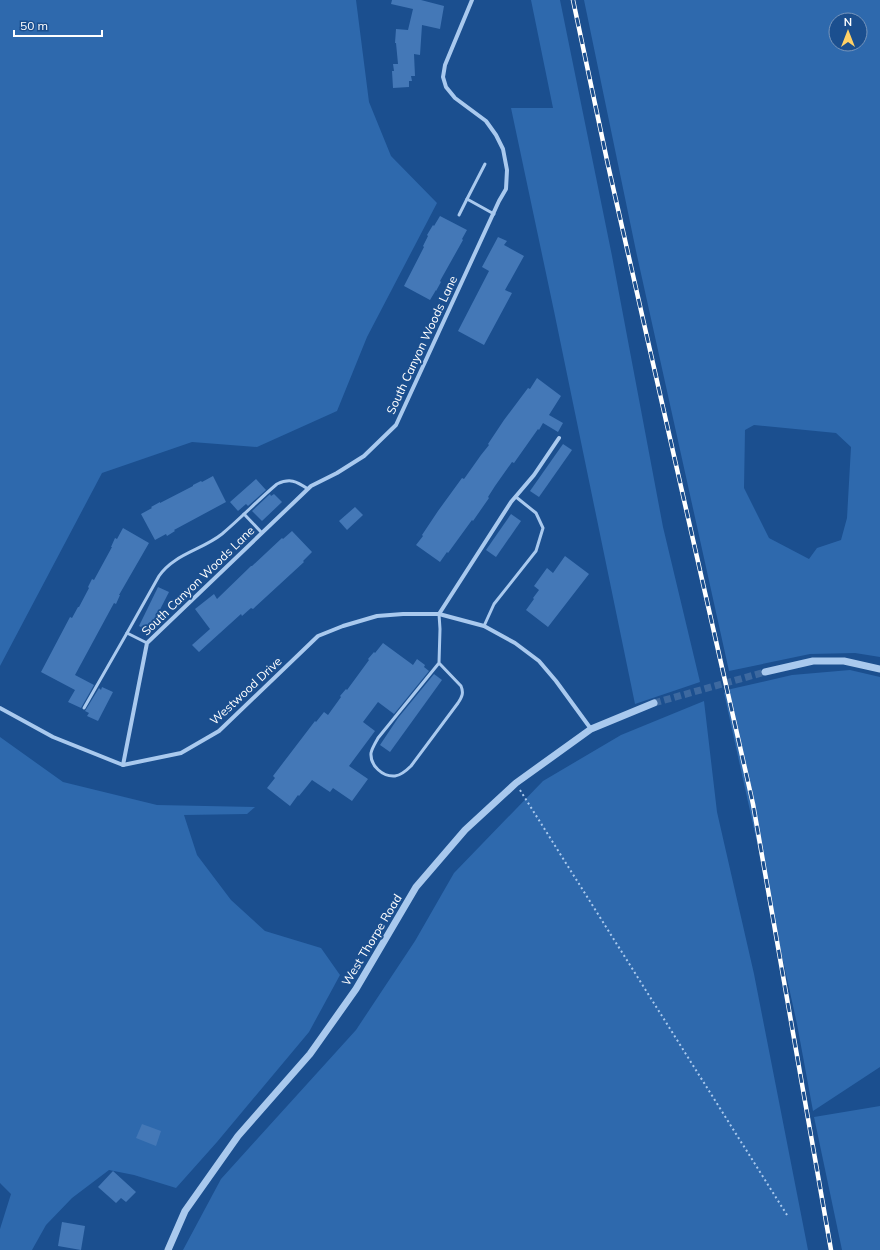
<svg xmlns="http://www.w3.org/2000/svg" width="880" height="1250" font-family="Mulish,sans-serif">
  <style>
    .green { fill: #2e69ad; fill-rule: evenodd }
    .building { fill: #4478b7 }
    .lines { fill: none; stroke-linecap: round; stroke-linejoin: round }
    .tertiary-tunnel { stroke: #3d69a0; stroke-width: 7; stroke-dasharray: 7 3.5; stroke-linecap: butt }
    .path { stroke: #a9c9ee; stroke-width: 2; stroke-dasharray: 2 3; stroke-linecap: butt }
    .service { stroke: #a9c9ee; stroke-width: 3 }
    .minor { stroke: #a9c9ee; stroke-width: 4 }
    .tertiary { stroke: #a9c9ee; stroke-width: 7 }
    .rail-casing { stroke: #fff; stroke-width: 4.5 }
    .rail { stroke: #1b4f8f; stroke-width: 3; stroke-dasharray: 9; stroke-linecap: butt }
    .labels { text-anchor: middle; stroke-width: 4; stroke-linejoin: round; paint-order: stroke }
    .street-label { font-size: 12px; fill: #fff; stroke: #1b4f8f }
  </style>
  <rect width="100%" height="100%" fill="#1b4f8f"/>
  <!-- green -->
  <g class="green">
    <path d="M0,0H356L369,102L391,156L437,203L367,337L337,411L257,447L192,442L102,473L0,666Z"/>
    <path d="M531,0H560L612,256L663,527L700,682L635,704L554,311L511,108H553Z"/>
    <path d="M584,0H880V657L855,653L810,654L729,671L636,251ZM836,20H860V44H836ZM754,425L836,433L851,447L847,518L841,540L817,548L809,559L769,538L744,488L745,430Z"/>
    <path d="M850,670L880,677V1067L813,1111L797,1024L724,693L731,689L792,675Z"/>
    <path d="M704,701L717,812L754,974L808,1250H183L221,1179L356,1030L415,941L454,873L543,781L621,735Z"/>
    <path d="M0,737L63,782L157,805L255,807L247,814L184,815L197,855L231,900L265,931L321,948L340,975L309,1032L217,1142L176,1188L134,1175L109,1170L72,1198L46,1225L32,1250H0V1229L11,1194L0,1183Z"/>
    <path d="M880,1106V1250H842L814,1117Z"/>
  </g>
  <!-- building -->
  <g class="building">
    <path d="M392,0H421L444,6L440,29L422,25L420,55L414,54L415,76H411L412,81H409V87L393,88L392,71H394L393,64H398L396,43H395L396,29L408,30L413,9L391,4Z"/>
    <path d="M440,216L467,230L462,239L463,240L440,281L441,282L436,291V290L430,300L404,286L424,247L423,246L428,236L427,235L433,225L434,226Z"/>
    <path d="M498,237L507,241L504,245L524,256L505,290L512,293L484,345L458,331L489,271L482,267Z"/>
    <path d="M537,378L561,396L549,415L563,423L558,432L543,423L539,430L538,429L514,463L512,462L495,486L488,497L489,498L473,521L472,520L448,553L447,552L440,562L416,545L423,536L422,535L438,511L462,478L464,479L481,455L489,445L488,444L504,420L528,388L530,389Z"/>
    <path d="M563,444L572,450L539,497L530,491Z"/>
    <path d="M213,476L226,502L174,530L175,531L167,536L166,534L155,540L141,514L152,508L151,507L160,502V503L193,486V485L201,481L202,482Z"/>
    <path d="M256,479L266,490L248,506L246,504L238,511L230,502Z"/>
    <path d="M270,494L271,496L274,494L282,502L262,521L252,511Z"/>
    <path d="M355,507L363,515L347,530L339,521Z"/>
    <path d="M511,514L521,521L496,557L486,550Z"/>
    <path d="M123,528L149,543L119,595H120L116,604L114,603L75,675L94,685L81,708L68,702L75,690L41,672L70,617L72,618L78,607H79L89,588L88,587L92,579L94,580L112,547H111L115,538L117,539Z"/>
    <path d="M292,531L312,552L303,561L304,562L253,609L251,608L242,616L241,614L199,652L192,645L210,629L195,609L214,594L217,599L251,566H252L282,538L283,539Z"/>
    <path d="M565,556L589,574L548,627L526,610L534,599L533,598L539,590L534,586L547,568L553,573Z"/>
    <path d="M158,587L169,592L149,631L139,626Z"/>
    <path d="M383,643L413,665L417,659L425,665L424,667L429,671L394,714L378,702L363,722L375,731L349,766L368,779L352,801L333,788L330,792L312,780L299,796L298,795L290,806L267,788L275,778L273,776L315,721L316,722L324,712L328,715L341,697L340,696L346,689L347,690L369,660L368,659L374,652L375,653Z"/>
    <path d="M434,674L442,680L390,752L380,745L398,718Z"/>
    <path d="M102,687L113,692L98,721L87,716L89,713L85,711L99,688L101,690Z"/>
    <path d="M142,1124L161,1131L156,1146L136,1138Z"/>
    <path d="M113,1171L136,1192L126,1202L121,1198L116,1203L98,1187Z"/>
    <path d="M62,1222L85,1226L81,1250L58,1246Z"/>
  </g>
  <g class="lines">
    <!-- tertiary-tunnel -->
    <path class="tertiary-tunnel" d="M654,703L765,672"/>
    <!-- path -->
    <path class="path" d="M520,790L787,1215"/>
    <!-- service -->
    <g class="service">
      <path d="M485,164L467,199L494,214"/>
      <path d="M459,215L467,199"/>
      <path d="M244,514L262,533"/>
      <path d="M484,626L494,604L536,551L543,528L536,513L516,497"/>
      <path d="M147,643L127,633L159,576C174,554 202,550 222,534C241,518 258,500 277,484C290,478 296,481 308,489"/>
      <path d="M439,663L461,686C464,693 462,697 458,703L411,766C407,770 402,775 395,776C383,777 370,766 371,753C372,748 376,742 378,738L439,663L440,629L439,614"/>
      <path d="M84,708L127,633"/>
    </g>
    <!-- minor -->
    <g class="minor">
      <path d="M439,614L511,502L534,475L559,438"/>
      <path d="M0,708L53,737L123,765L181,753L219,731L318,636L343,626L377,616L403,614H439L484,626L515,643L539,661L556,681L591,729"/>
      <path d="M123,765L147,643L311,486L337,473L364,456L396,425L499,201L506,189L507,170L503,149L496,135L486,121L455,98L446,87L443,77L445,65L472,0"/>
    </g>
    <!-- tertiary -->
    <g class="tertiary">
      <path d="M765,672L813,661H844L880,669"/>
      <path d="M168,1250L185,1211L238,1136L310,1054L356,989L416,887L465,830L516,783L591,729L654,703"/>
    </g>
    <defs>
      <path id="rail" d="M573,0L608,165L753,804L831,1250"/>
    </defs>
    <!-- rail casing -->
    <use href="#rail" class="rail-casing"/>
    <!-- rail -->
    <use href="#rail" class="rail"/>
  </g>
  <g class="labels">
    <!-- street labels -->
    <g class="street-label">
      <text transform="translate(422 345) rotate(-65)" y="4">South Canyon Woods Lane</text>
      <text transform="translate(198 581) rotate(-44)" y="4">South Canyon Woods Lane</text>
      <text transform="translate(246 691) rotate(-43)" y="4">Westwood Drive</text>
      <text transform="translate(372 940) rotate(-59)" y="4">West Thorpe Road</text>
    </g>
  </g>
  <!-- north arrow -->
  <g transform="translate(848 32)"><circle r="19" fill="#1b4f8f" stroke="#7695bc"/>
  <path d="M0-3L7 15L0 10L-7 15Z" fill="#ffd166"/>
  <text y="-6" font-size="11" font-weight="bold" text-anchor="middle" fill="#ffffff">N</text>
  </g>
  <!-- scale -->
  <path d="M14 30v6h88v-6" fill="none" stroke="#ffffff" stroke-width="2"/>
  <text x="20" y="30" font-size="12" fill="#ffffff" stroke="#1b4f8f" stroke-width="3" paint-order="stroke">50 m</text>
</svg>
